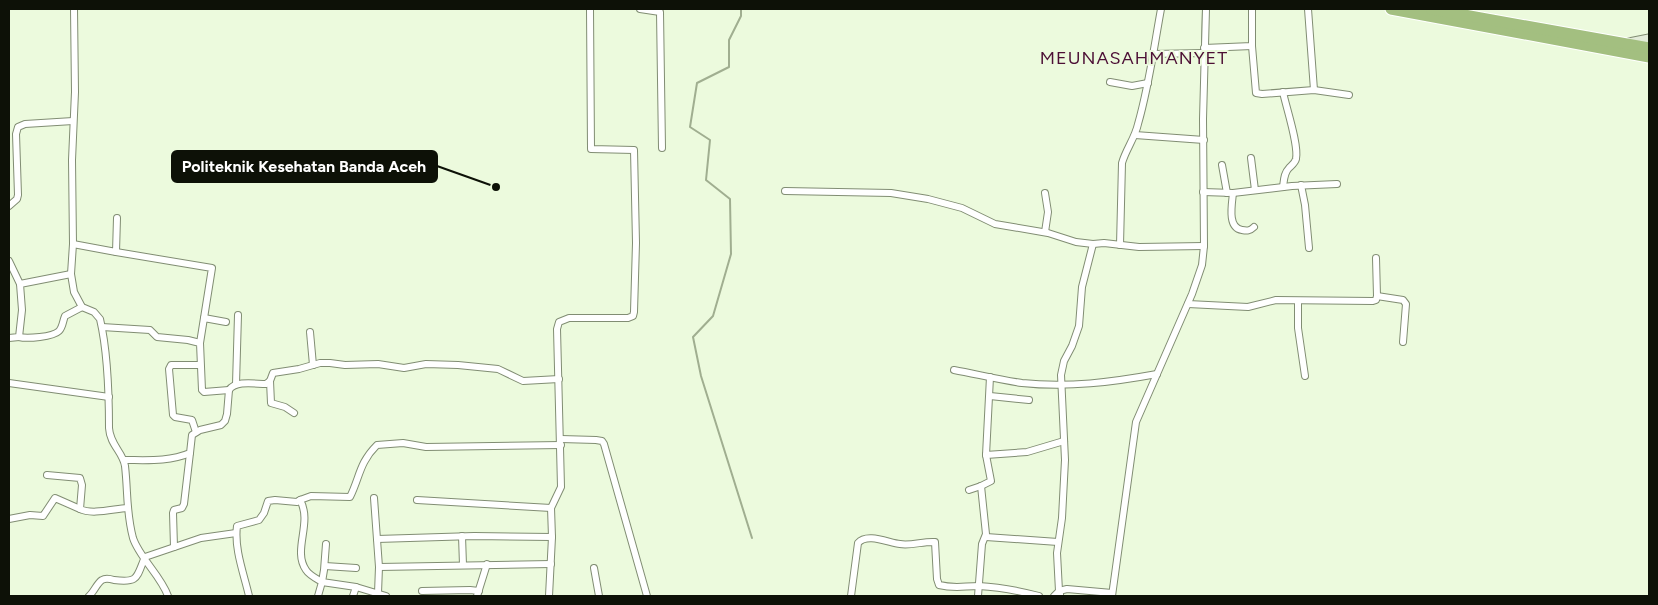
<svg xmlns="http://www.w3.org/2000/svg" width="1658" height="605" font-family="Figtree,sans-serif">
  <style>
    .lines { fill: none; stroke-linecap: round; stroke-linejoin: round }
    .stream { stroke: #a0ae90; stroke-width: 2 }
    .street-casing { stroke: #818d73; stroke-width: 8 }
    .secondary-casing { stroke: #818d73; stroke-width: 11 }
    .highway-casing { stroke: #fff; stroke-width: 13 }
    .street { stroke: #fff; stroke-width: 6 }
    .secondary { stroke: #e3ecd9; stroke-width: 9 }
    .highway { stroke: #a3bf80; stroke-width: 11 }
    .labels { text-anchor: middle; stroke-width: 4; stroke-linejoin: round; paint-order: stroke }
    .quarter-label { font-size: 18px; letter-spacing: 1px; fill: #4c0f35; stroke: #ecfadd }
    .leader { fill: none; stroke: #0d1107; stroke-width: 2 }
    .callout-dot { fill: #0d1107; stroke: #ecfadd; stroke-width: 2 }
    .callout { fill: #0d1107; stroke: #0d1107; stroke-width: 2 }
    .callout-label { font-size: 16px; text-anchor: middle; font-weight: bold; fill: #fff }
  </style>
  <rect width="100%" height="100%" fill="#ecfadd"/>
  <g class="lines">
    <!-- stream -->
    <g class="stream">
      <path d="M741,9V16L729,40V67L697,83L690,127L710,140L706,180L730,199L731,254L713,316L693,337L701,376L752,538"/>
      <path d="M1202,42L1203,9"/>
      <path d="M1201,199V245"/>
      <path d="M1109,596L1111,584"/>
    </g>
    <defs>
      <g id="street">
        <path d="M74,9L75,92L72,160L73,244L71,274L74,292L82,307L94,312L100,319C108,353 109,394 109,428C110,445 123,452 125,466C128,492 126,512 133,538C139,557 161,576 168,596"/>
        <path d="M640,9L660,12L662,148"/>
        <path d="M1308,9L1314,90"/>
        <path d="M1252,46L1256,93L1262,94L1314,90L1349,95"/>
        <path d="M1204,48L1252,46V9"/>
        <path d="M1153,54L1204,53"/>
        <path d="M1110,82L1132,86L1148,83"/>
        <path d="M1283,92C1286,107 1299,145 1296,159C1295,163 1292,165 1289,168C1284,173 1284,180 1283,187"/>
        <path d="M1135,135L1204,140"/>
        <path d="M1251,158L1255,190"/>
        <path d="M1222,165L1227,193"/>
        <path d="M1301,185L1305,205L1309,248"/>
        <path d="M785,191L891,193L928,199L962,208L995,224L1048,233L1076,242L1093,244L1104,243L1139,247L1204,246"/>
        <path d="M1203,192L1233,193L1292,186L1337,184"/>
        <path d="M1045,193L1048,212L1045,232"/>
        <path d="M1233,193C1232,204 1227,228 1242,230C1247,231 1250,231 1254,227"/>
        <path d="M9,206L17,199L18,195L16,134L18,127L25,124L73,121"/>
        <path d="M73,244L116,252L117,218"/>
        <path d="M1120,245L1122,163C1126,149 1135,138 1138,124C1149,86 1154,47 1161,9"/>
        <path d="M116,252L212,268L204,318"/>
        <path d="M9,261L20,284"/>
        <path d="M1377,296L1403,300L1406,304L1403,342"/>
        <path d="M1298,301V328L1305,376"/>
        <path d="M1188,304L1248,307L1276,300L1373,301L1376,300L1377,296L1376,258"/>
        <path d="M102,327L150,330L157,337L188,340L200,343L202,390L204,392L229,390"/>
        <path d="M310,332L313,365"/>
        <path d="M19,337C27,339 53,337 59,331C63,327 63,320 65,316L82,307"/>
        <path d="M9,338L19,337L22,310L20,284L71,274"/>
        <path d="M200,343L204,318L226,322"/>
        <path d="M954,370C976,374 1000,380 1022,383C1068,388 1113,382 1157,374"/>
        <path d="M990,377L986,455L1027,452L1064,441"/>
        <path d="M270,381L271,403L285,407L294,413"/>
        <path d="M9,383L109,397"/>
        <path d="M236,384L238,315"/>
        <path d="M990,396L1029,400"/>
        <path d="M196,432L192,420L175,417L173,415L169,369L171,365H200"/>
        <path d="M561,439L596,440L602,441L604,444L647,596"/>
        <path d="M124,460C146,460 169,462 190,453L192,435L200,430L221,425L225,421L227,414L229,390C236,380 255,384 266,384L270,381L273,373L299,369L320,363H330L345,365L378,364L404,368L426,364L458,365L498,369L523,381L559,379"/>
        <path d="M47,475L80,478L82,485L80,509C92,515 113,509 127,508"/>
        <path d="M969,490L981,486L991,481L986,455"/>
        <path d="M374,498L379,567L378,593"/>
        <path d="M300,500L311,496L350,497C360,477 359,463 377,445L403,443L426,447L561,445"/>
        <path d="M417,500L551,508"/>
        <path d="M9,519L30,515L43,516L55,498L80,509"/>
        <path d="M462,536L463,565"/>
        <path d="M986,537L1058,542"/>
        <path d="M377,539L474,536L552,537"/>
        <path d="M326,544L324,570L322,582L356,587L386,596"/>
        <path d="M174,547L173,513L174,510L182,508L184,504L190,453"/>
        <path d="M325,566L356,568"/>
        <path d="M379,567L551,564"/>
        <path d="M594,568L599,596"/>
        <path d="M422,591L470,590L479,591"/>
        <path d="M1060,594L1059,591L1067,589L1112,593"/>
        <path d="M89,596C94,592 97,583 102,580C105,578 111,579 114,580C139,583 136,578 145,557L201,538L236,533"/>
        <path d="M249,596C244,574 234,549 237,526L259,520L264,513L268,501L275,500L297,502L300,500C313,523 292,550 306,570C309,575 317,579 322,582L318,596"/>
        <path d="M353,596L356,587"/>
        <path d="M477,596L487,564"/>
        <path d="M549,596L552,537L551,508L561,487L557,329L559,322L569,318H628L633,316L634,312L636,243L634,150L591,149L590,9"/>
        <path d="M851,596L858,543C867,532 889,543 900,544C911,546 924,541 935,542L937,579L939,585C955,589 964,586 979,586C999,587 1020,591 1039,596"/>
        <path d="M978,596L982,544L986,534L981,486"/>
        <path d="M1054,596L1059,591L1057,553L1062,518L1065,460L1061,375L1064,361L1072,346L1079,326L1082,287L1093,244"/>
        <path d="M1112,596L1136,422L1192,294L1202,265L1204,246L1203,119L1206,9"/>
      </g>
      <path id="secondary" d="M1629,43L1649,39"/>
      <g id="highway">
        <path d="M1391,9L1649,57"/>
        <path d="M1431,9L1649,48"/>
      </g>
    </defs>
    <!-- street casing -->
    <use href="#street" class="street-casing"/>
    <!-- secondary casing -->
    <use href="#secondary" class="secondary-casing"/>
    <!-- highway casing -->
    <use href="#highway" class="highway-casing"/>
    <!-- street -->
    <use href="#street" class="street"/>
    <!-- secondary -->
    <use href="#secondary" class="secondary"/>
    <!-- highway -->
    <use href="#highway" class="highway"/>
  </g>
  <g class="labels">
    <!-- quarter labels -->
    <g class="quarter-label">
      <text x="1134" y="64">MEUNASAHMANYET</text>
    </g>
  </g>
  <!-- callouts -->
  <path class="leader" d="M496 187L437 166"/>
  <circle class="callout-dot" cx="496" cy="187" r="5"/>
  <rect class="callout" x="172" y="151" width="265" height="31" rx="5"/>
  <g class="callout-label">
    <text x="304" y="172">Politeknik Kesehatan Banda Aceh</text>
  </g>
  <!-- border -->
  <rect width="1658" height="605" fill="none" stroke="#0d1107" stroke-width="20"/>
</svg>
